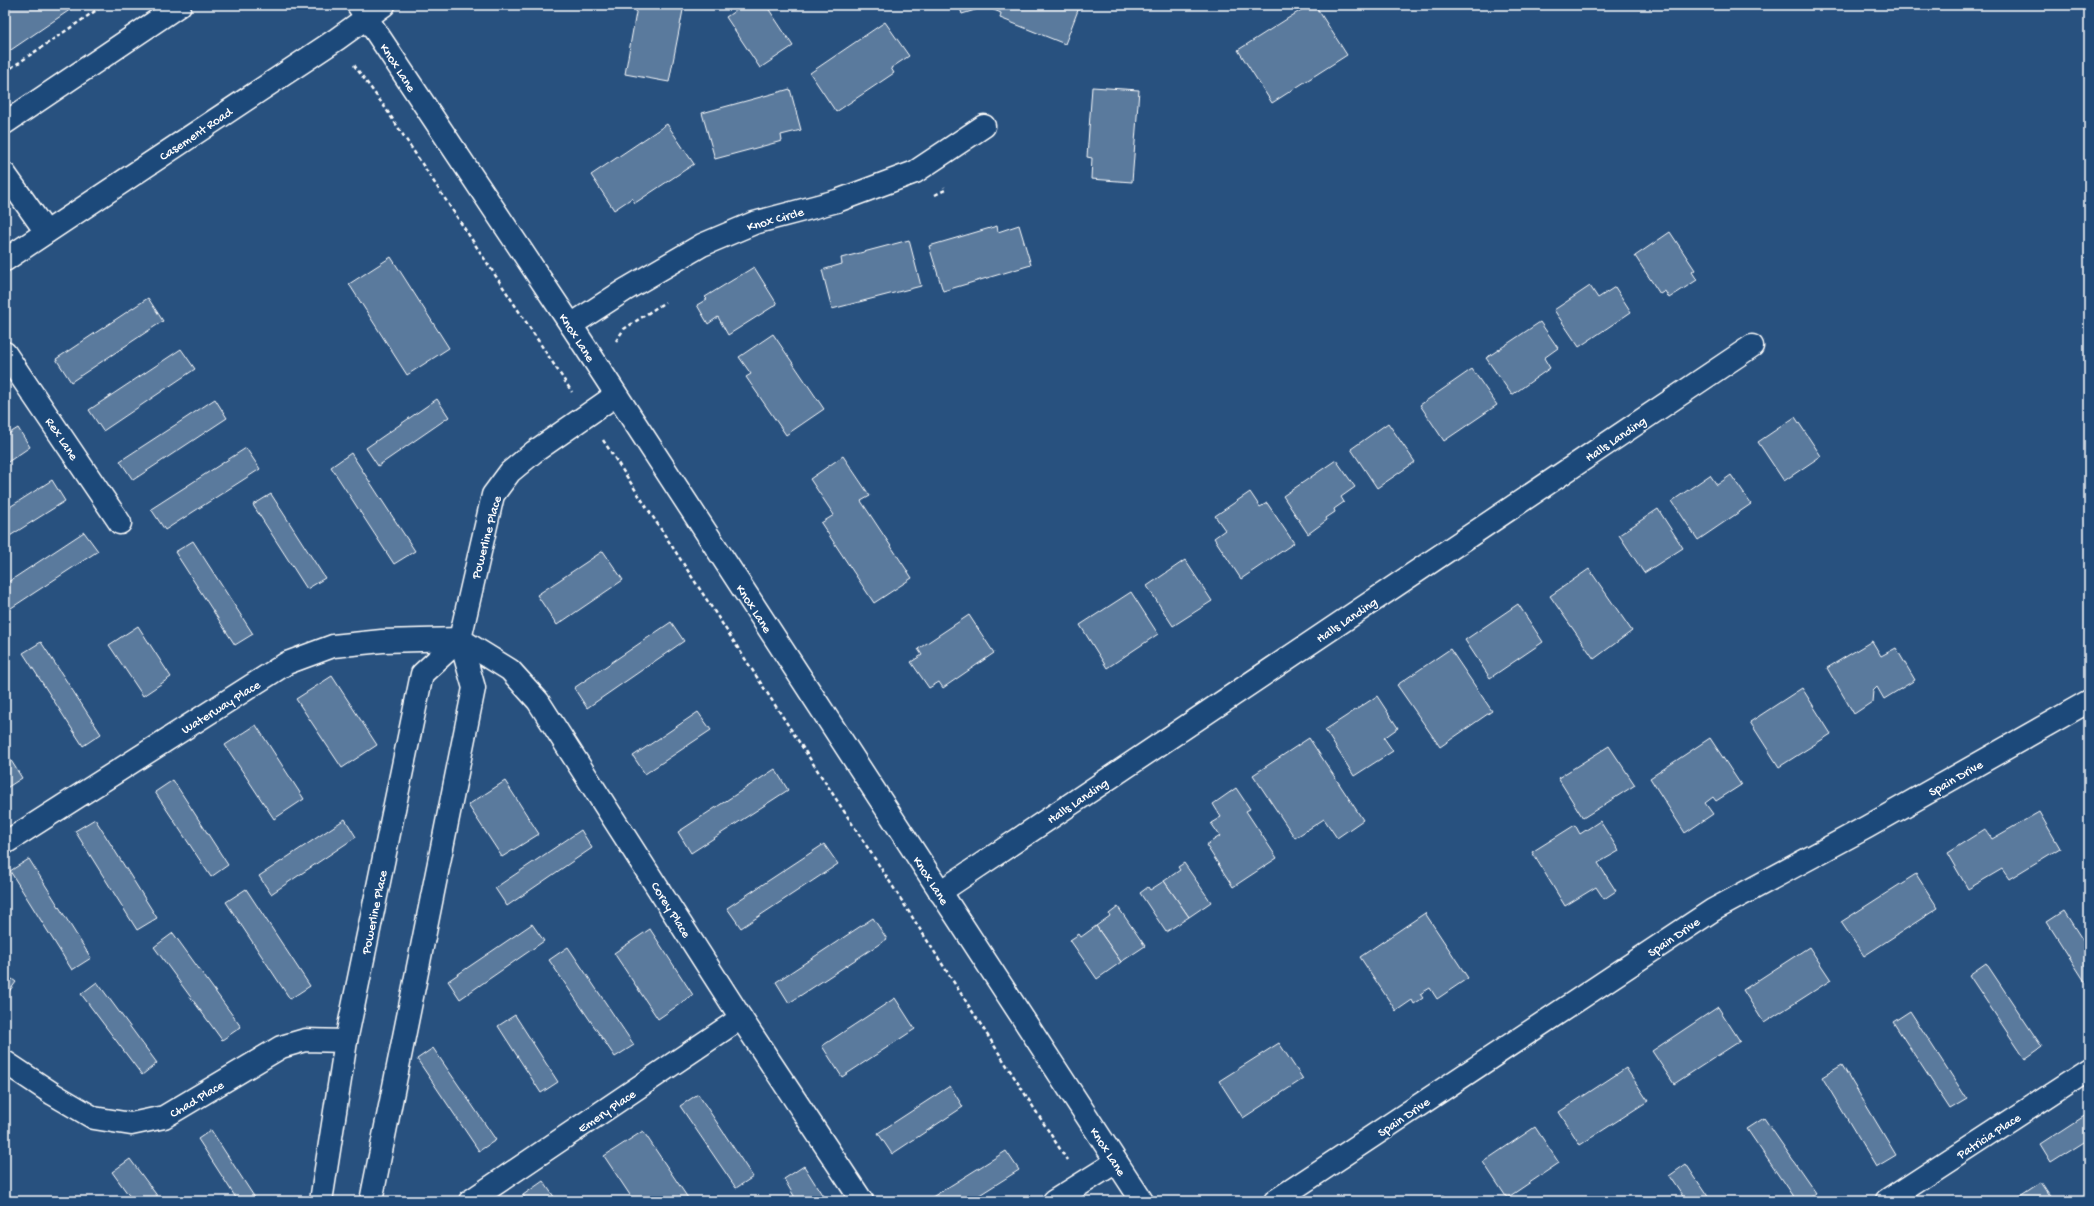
<svg xmlns="http://www.w3.org/2000/svg" width="2094" height="1206" font-family="'Gochi Hand',sans-serif">
  <style>
    .building { fill: #5a7a9d; stroke: #fff }
    .lines { fill: none; stroke-linecap: round; stroke-linejoin: round }
    .minor-casing { stroke: #fff; stroke-width: 25 }
    .path { stroke: #fff; stroke-width: 2.5; stroke-dasharray: 4 3; stroke-linecap: butt }
    .minor { stroke: #1f4a7a; stroke-width: 22 }
    .labels { text-anchor: middle; stroke-width: 3; stroke-linejoin: round; paint-order: stroke }
    .street-label { font-size: 13px; fill: #fff; stroke: #1f4a7a }
  </style>
  <rect width="100%" height="100%" fill="#28517f"/>
  <filter id="ink" filterUnits="userSpaceOnUse"><feTurbulence type="fractalNoise" baseFrequency=".025" numOctaves="2"/><feDisplacementMap in="SourceGraphic" scale="8" xChannelSelector="R" yChannelSelector="G"/><feConvolveMatrix kernelMatrix="1 2 1 2 8 2 1 2 1" color-interpolation-filters="sRGB"/></filter>
  <g filter="url(#ink)">
    <!-- building -->
    <g class="building">
      <path d="M5,5H77L5,54Z"/>
      <path d="M643,5H684L669,82L625,74L637,7H642Z"/>
      <path d="M744,5H766L793,46L760,68L726,17Z"/>
      <path d="M959,5H1080L1065,44L1000,18L1001,13L994,10L985,7L962,14Z"/>
      <path d="M1309,5H1315L1347,55L1272,103L1238,50Z"/>
      <path d="M885,22L909,56L891,68L894,73L836,112L810,73Z"/>
      <path d="M1092,87L1139,90L1132,182L1091,179L1092,158L1087,157Z"/>
      <path d="M790,89L801,130L781,135L782,141L715,159L702,113Z"/>
      <path d="M667,124L694,164L635,203L632,198L614,210L591,175Z"/>
      <path d="M1019,225L1031,265L943,291L929,246L997,226L998,232Z"/>
      <path d="M1670,232L1695,270L1692,272L1697,280L1669,298L1665,291L1660,294L1635,256Z"/>
      <path d="M909,240L921,286L832,309L822,270L842,264L841,258Z"/>
      <path d="M391,257L449,348L407,375L349,284Z"/>
      <path d="M754,267L777,304L728,335L718,317L708,324L697,305L707,299L705,297Z"/>
      <path d="M1590,286L1598,298L1615,287L1631,312L1579,347L1554,310Z"/>
      <path d="M148,298L163,321L71,382L56,359Z"/>
      <path d="M1540,322L1558,348L1544,358L1550,368L1512,395L1486,358Z"/>
      <path d="M773,334L824,409L786,435L746,377L751,374L739,357Z"/>
      <path d="M181,349L195,369L103,431L89,410Z"/>
      <path d="M1472,369L1497,405L1444,441L1420,405Z"/>
      <path d="M215,399L227,418L133,480L120,461Z"/>
      <path d="M437,399L449,417L378,466L366,448Z"/>
      <path d="M1795,417L1821,456L1784,481L1758,442Z"/>
      <path d="M1388,423L1415,462L1377,488L1351,449Z"/>
      <path d="M18,428L30,447L5,464V436Z"/>
      <path d="M246,448L260,469L165,530L151,509Z"/>
      <path d="M351,453L415,551L394,564L331,467Z"/>
      <path d="M843,456L870,496L861,501L912,578L874,603L821,523L834,515L810,479Z"/>
      <path d="M1336,460L1355,487L1341,497L1344,502L1334,509L1335,512L1326,518L1327,520L1308,534L1283,496Z"/>
      <path d="M1710,475L1717,485L1731,475L1751,504L1698,540L1672,501Z"/>
      <path d="M52,480L65,501L5,539V510Z"/>
      <path d="M1250,492L1260,507L1267,503L1294,543L1241,579L1214,538L1225,530L1215,516Z"/>
      <path d="M271,494L325,578L307,589L253,505Z"/>
      <path d="M1658,509L1683,548L1644,573L1619,535Z"/>
      <path d="M84,532L98,551L5,612V584Z"/>
      <path d="M193,541L253,634L235,645L175,552Z"/>
      <path d="M603,551L623,580L557,625L537,595Z"/>
      <path d="M1185,560L1212,601L1173,626L1147,586Z"/>
      <path d="M1589,569L1632,631L1594,659L1550,596Z"/>
      <path d="M1131,592L1158,634L1107,668L1080,625Z"/>
      <path d="M1518,604L1543,642L1490,678L1465,640Z"/>
      <path d="M969,615L994,653L943,688L939,682L929,688L911,662L922,655L918,649Z"/>
      <path d="M671,622L684,641L587,708L574,688Z"/>
      <path d="M138,626L171,677L143,696L109,645Z"/>
      <path d="M1872,641L1881,656L1896,648L1915,680L1884,699L1877,687L1873,691L1872,702L1854,714L1827,668Z"/>
      <path d="M41,642L101,734L83,746L23,653Z"/>
      <path d="M1450,649L1492,711L1440,747L1397,685Z"/>
      <path d="M332,676L377,745L342,768L296,699Z"/>
      <path d="M1802,688L1831,734L1779,767L1750,722Z"/>
      <path d="M1377,696L1398,728L1384,738L1393,751L1354,776L1325,730Z"/>
      <path d="M698,712L711,730L645,774L633,756Z"/>
      <path d="M256,725L304,799L274,819L225,745Z"/>
      <path d="M1309,738L1363,820L1337,838L1324,819L1295,838L1253,775Z"/>
      <path d="M1710,738L1741,785L1716,801L1713,797L1705,803L1713,814L1685,833L1650,778Z"/>
      <path d="M1609,746L1635,785L1583,818L1558,778Z"/>
      <path d="M5,751L22,778L5,789Z"/>
      <path d="M775,769L788,790L691,853L678,832Z"/>
      <path d="M173,780L228,865L211,877L155,792Z"/>
      <path d="M505,781L539,834L502,857L468,805Z"/>
      <path d="M1236,788L1250,809L1246,811L1277,858L1233,887L1206,845L1220,836L1211,823L1221,817L1213,804Z"/>
      <path d="M2039,812L2060,848L2009,879L2002,869L1968,889L1947,853L1985,829L1992,839Z"/>
      <path d="M95,819L157,918L137,930L75,831Z"/>
      <path d="M345,819L356,837L271,894L259,876Z"/>
      <path d="M1600,821L1619,851L1598,863L1616,891L1604,899L1596,887L1565,906L1532,852L1575,825L1580,834Z"/>
      <path d="M581,830L592,848L507,906L495,888Z"/>
      <path d="M824,844L838,864L741,928L727,908Z"/>
      <path d="M29,859L91,958L72,970L10,871Z"/>
      <path d="M1184,863L1211,902L1189,917L1164,881L1180,870L1178,867Z"/>
      <path d="M1916,874L1938,908L1864,956L1841,922Z"/>
      <path d="M1164,881L1189,917L1166,932L1140,893L1148,887L1150,890Z"/>
      <path d="M246,889L310,986L290,999L226,902Z"/>
      <path d="M1118,907L1145,946L1121,962L1096,926L1110,916L1109,914Z"/>
      <path d="M2064,911L2089,950V988L2047,922Z"/>
      <path d="M1425,913L1468,978L1437,999L1430,988L1420,994L1423,998L1414,1004L1412,1000L1396,1011L1360,957Z"/>
      <path d="M873,918L887,939L789,1003L776,982Z"/>
      <path d="M532,924L544,941L460,999L448,981Z"/>
      <path d="M1096,926L1121,962L1097,979L1070,940L1079,934L1081,937Z"/>
      <path d="M650,929L693,995L658,1019L614,953Z"/>
      <path d="M173,933L241,1027L222,1040L154,947Z"/>
      <path d="M568,947L634,1045L615,1057L549,960Z"/>
      <path d="M1809,947L1831,980L1764,1023L1743,990Z"/>
      <path d="M1986,963L2042,1047L2025,1059L1969,975Z"/>
      <path d="M5,974L16,982L5,997Z"/>
      <path d="M97,982L157,1063L142,1075L81,994Z"/>
      <path d="M895,998L915,1029L842,1077L822,1046Z"/>
      <path d="M1718,1007L1740,1041L1674,1084L1652,1051Z"/>
      <path d="M1910,1011L1967,1099L1950,1109L1893,1022Z"/>
      <path d="M515,1015L558,1082L541,1093L498,1026Z"/>
      <path d="M1279,1043L1303,1079L1243,1118L1219,1081Z"/>
      <path d="M433,1048L496,1140L479,1151L417,1059Z"/>
      <path d="M1842,1065L1896,1155L1876,1167L1822,1077Z"/>
      <path d="M1626,1068L1648,1101L1580,1145L1559,1112Z"/>
      <path d="M950,1086L963,1107L892,1154L878,1133Z"/>
      <path d="M698,1094L753,1177L736,1188L680,1106Z"/>
      <path d="M2089,1113V1139L2051,1163L2040,1145Z"/>
      <path d="M1764,1118L1816,1193L1805,1201H1796L1747,1129Z"/>
      <path d="M1535,1127L1559,1163L1507,1198L1483,1162Z"/>
      <path d="M211,1130L257,1201H238L198,1139Z"/>
      <path d="M643,1131L690,1201H634L604,1156Z"/>
      <path d="M1006,1151L1019,1170L970,1201H926Z"/>
      <path d="M130,1159L161,1201H133L112,1172Z"/>
      <path d="M1686,1164L1711,1201H1686L1669,1176Z"/>
      <path d="M804,1166L826,1201H797L784,1179Z"/>
      <path d="M543,1181L557,1201H527L523,1195Z"/>
      <path d="M2041,1183L2053,1201H2014Z"/>
      <path d="M1443,1195L1447,1201H1434Z"/>
    </g>
    <g class="lines">
      <defs>
        <g id="minor">
          <path d="M358,5L571,325L1142,1201"/>
          <path d="M5,123L180,5"/>
          <path d="M5,174L46,232"/>
          <path d="M5,260L337,39L384,5"/>
          <path d="M571,325L625,290L702,245L754,223L837,201L915,172L984,126"/>
          <path d="M5,353L120,523"/>
          <path d="M460,639L510,670L538,701L741,1018L862,1201"/>
          <path d="M5,843L287,663L333,646L382,641L460,639"/>
          <path d="M940,892L1752,346"/>
          <path d="M5,1062L53,1094L94,1118L131,1124L164,1117L281,1047L305,1040L346,1041"/>
          <path d="M321,1201L346,1041L422,674L460,639"/>
          <path d="M371,1201L474,688L460,639L493,495L510,472L534,452L616,395"/>
          <path d="M470,1201L741,1018"/>
          <path d="M1054,1201L1116,1162"/>
          <path d="M1275,1201L1713,910L1867,827L2089,701"/>
          <path d="M1887,1201L2089,1069"/>
        </g>
      </defs>
      <!-- minor casing -->
      <use href="#minor" class="minor-casing"/>
      <!-- path -->
      <g class="path">
        <path d="M354,65L384,106L572,392"/>
        <path d="M5,72L104,5"/>
        <path d="M935,195L945,190L944,187"/>
        <path d="M616,341L624,329L665,302"/>
        <path d="M603,440L888,879L1067,1160"/>
      </g>
      <!-- minor -->
      <use href="#minor" class="minor"/>
    </g>
  </g>
  <g class="labels">
    <!-- street labels -->
    <g class="street-label">
      <text transform="translate(399 67) rotate(57)" y="5">Knox Lane</text>
      <text transform="translate(195 133) rotate(-34)" y="5">Casement Road</text>
      <text transform="translate(775 218) rotate(-16)" y="5">Knox Circle</text>
      <text transform="translate(578 337) rotate(57)" y="5">Knox Lane</text>
      <text transform="translate(63 438) rotate(56)" y="5">Rex Lane</text>
      <text transform="translate(1615 438) rotate(-34)" y="5">Halls Landing</text>
      <text transform="translate(485 537) rotate(-75)" y="5">Powerline Place</text>
      <text transform="translate(755 608) rotate(57)" y="5">Knox Lane</text>
      <text transform="translate(1346 619) rotate(-34)" y="5">Halls Landing</text>
      <text transform="translate(220 706) rotate(-32)" y="5">Waterway Place</text>
      <text transform="translate(1955 777) rotate(-30)" y="5">Spain Drive</text>
      <text transform="translate(1077 800) rotate(-34)" y="5">Halls Landing</text>
      <text transform="translate(932 880) rotate(57)" y="5">Knox Lane</text>
      <text transform="translate(672 909) rotate(58)" y="5">Corey Place</text>
      <text transform="translate(373 912) rotate(-78)" y="5">Powerline Place</text>
      <text transform="translate(1673 936) rotate(-34)" y="5">Spain Drive</text>
      <text transform="translate(196 1098) rotate(-31)" y="5">Chad Place</text>
      <text transform="translate(606 1110) rotate(-34)" y="5">Emery Place</text>
      <text transform="translate(1403 1116) rotate(-34)" y="5">Spain Drive</text>
      <text transform="translate(1988 1135) rotate(-33)" y="5">Patricia Place</text>
      <text transform="translate(1109 1151) rotate(57)" y="5">Knox Lane</text>
    </g>
  </g>
  <!-- margin -->
  <rect width="2094" height="1206" fill="none" stroke="#1f4a7a" stroke-width="20"/>
  <rect x="10" y="10" width="2074" height="1186" fill="none" stroke="#fff" stroke-width="1.5" filter="url(#ink)"/>
</svg>
